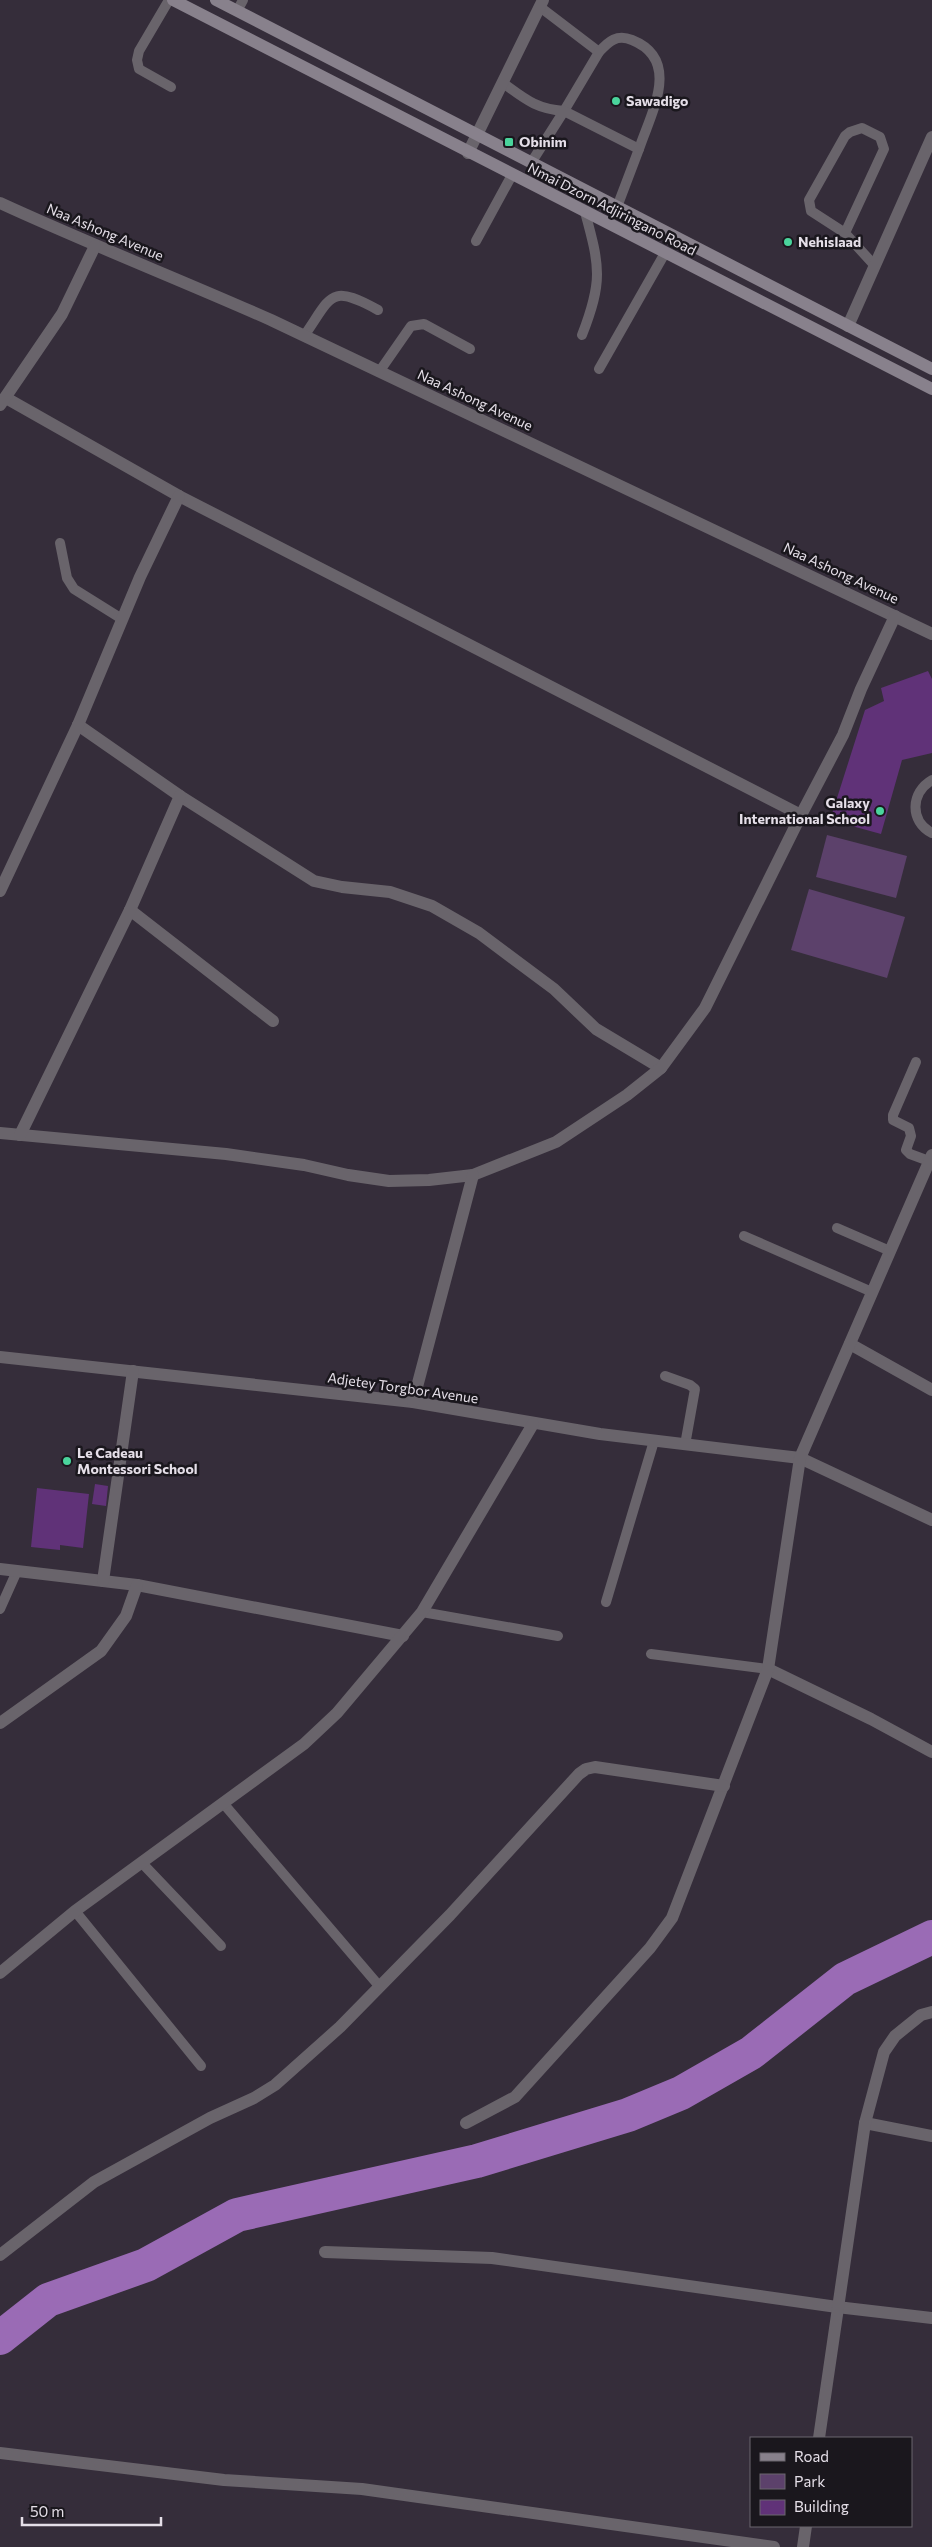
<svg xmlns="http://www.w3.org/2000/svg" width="932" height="2547" font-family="Commissioner,sans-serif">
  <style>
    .green { fill: #5c416b }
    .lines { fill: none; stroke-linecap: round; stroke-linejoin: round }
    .river { stroke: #9a6bb5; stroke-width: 34 }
    .building { fill: #603278 }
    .lane { stroke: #69646b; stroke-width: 10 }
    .street { stroke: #69646b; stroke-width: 12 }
    .secondary { stroke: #88818c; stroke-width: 12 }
    .poi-dot { fill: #4ad49c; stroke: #1a171d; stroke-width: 2 }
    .labels { text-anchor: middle; stroke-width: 5; stroke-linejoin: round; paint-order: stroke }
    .poi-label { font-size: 14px; font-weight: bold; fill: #e5dfe8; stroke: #1a171d; text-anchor: start }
    .street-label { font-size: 14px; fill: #e5dfe8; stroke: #1a171d }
  </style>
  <rect width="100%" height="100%" fill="#352d3a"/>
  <!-- green -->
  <g class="green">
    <path d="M827,835L907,856L896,898L816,877Z"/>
    <path d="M809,889L905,917L887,978L791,950Z"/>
  </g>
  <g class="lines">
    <!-- river -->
    <path class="river" d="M0,2338L48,2300L146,2265L237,2215L477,2161L628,2115L681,2093L751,2053L845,1979L932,1937"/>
  </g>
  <!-- building -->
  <g class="building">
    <path d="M928,671L932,679V753L902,760L881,834L830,820L865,710L884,701L881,688Z"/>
    <path d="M95,1484L108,1486L106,1506L92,1504Z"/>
    <path d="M37,1488L89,1494L83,1548L60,1545V1550L31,1547Z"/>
  </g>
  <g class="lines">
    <!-- lane -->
    <g class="lane">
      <path d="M169,0L139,51L137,60L139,69L171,87"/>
      <path d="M540,7L599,52"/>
      <path d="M237,11L243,0"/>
      <path d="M503,83C525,99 536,109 564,111L599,52C609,41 617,34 632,40C682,60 651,113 639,149"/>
      <path d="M531,163L564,111L639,149L617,207"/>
      <path d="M845,233L884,149L880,137L862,128L850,132L845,136L809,200L811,211L845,233L875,266"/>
      <path d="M476,241L512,175"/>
      <path d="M582,335C603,281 600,267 585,212"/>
      <path d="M304,336C332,296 329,283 378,310"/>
      <path d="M599,369L665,253"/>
      <path d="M379,372L411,326L424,324L470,349"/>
      <path d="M60,543L67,578L74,589L122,619"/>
      <path d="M932,780C911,792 909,821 932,833"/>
      <path d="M916,1062L893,1115V1120L909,1128L911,1136L906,1150L910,1154L929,1161"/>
      <path d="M837,1228L890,1251"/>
      <path d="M744,1236L872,1292"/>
      <path d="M665,1376L690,1385L695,1389L685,1445"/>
      <path d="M606,1602L654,1441"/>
      <path d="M0,1609L17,1571"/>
      <path d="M422,1612L558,1636"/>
      <path d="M651,1654L768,1669"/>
      <path d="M223,1803L380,1987"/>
      <path d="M142,1863L221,1946"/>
      <path d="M75,1911L201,2066"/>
    </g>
    <!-- street -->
    <g class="street">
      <path d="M468,153L543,0"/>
      <path d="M0,203C89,244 181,280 271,320L932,634"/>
      <path d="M848,326L932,137"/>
      <path d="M6,398L179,496L801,815"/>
      <path d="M0,405L62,314L95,246"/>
      <path d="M78,725L180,796L314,881L342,887L390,892L432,906L479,933L554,989L596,1029L661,1068"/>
      <path d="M0,891L78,725L140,577L179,496"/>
      <path d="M130,910L273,1021"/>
      <path d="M0,1133L226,1154L304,1165L348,1175L389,1181L429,1180L473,1175L556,1142L627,1095L661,1068L705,1008L801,815L843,735L861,689L895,616"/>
      <path d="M20,1135L130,910L180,796"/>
      <path d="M850,1344L932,1390"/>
      <path d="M0,1357L413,1402L600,1434L800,1458L932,1520"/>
      <path d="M413,1402L473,1175"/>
      <path d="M0,1569L137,1585L403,1636"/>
      <path d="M103,1581L133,1371"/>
      <path d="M768,1669L871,1719L932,1752"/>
      <path d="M0,1723L101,1651L126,1616L137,1585"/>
      <path d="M0,1973L75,1911L304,1744L337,1713L422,1612L533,1424"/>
      <path d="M466,2123L515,2097L650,1948L672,1918L768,1669L800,1458L932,1155"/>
      <path d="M865,2123L932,2136"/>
      <path d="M325,2252L492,2258L837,2307L932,2318"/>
      <path d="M0,2255L94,2182L210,2118L254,2098L275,2085L340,2027L450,1915L579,1774L586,1769L595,1767L724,1786"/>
      <path d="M819,2438L865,2123L884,2052L895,2036L921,2015L932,2012"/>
      <path d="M0,2453L224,2480L362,2489L774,2547"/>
      <path d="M803,2547L806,2526"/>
    </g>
    <!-- secondary -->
    <g class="secondary">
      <path d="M173,0L932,389"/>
      <path d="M216,0L932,369"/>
    </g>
  </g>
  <!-- markers -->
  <g class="poi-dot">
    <circle cx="616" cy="101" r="5"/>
    <rect x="504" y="137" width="10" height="10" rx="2.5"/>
    <circle cx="788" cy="242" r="5"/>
    <circle cx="880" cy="811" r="5"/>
    <circle cx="67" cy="1461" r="5"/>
  </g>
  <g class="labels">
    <!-- poi labels -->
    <g class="poi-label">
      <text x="626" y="106">Sawadigo</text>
      <text x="519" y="147">Obinim</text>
      <text x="798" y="247">Nehislaad</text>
      <text x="870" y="808" text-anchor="end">Galaxy<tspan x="870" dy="16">International School</tspan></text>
      <text x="77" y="1458">Le Cadeau<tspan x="77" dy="16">Montessori School</tspan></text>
    </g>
    <!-- street labels -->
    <g class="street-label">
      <text transform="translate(612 209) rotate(27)" y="5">Nmai Dzorn Adjiringano Road</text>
      <text transform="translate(105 232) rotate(23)" y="5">Naa Ashong Avenue</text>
      <text transform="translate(475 400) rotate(25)" y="5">Naa Ashong Avenue</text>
      <text transform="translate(841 573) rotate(25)" y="5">Naa Ashong Avenue</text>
      <text transform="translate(403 1388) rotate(8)" y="5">Adjetey Torgbor Avenue</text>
    </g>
  </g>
  <!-- legend -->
  <rect x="750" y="2437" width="162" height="90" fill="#1a171d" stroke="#6b676e"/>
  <rect x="760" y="2453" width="25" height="8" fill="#88818c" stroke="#6b676e"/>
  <text x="794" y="2462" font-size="15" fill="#e5dfe8">Road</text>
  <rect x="760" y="2474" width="25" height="15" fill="#5c416b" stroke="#6b676e"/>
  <text x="794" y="2487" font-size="15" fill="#e5dfe8">Park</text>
  <rect x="760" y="2500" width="25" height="15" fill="#603278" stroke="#6b676e"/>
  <text x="794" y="2512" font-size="15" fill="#e5dfe8">Building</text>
  <!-- scale -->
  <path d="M22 2517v8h139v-8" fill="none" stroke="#e5dfe8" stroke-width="2.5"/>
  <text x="30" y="2517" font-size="15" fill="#e5dfe8" stroke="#1a171d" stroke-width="4" paint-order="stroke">50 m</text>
</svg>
